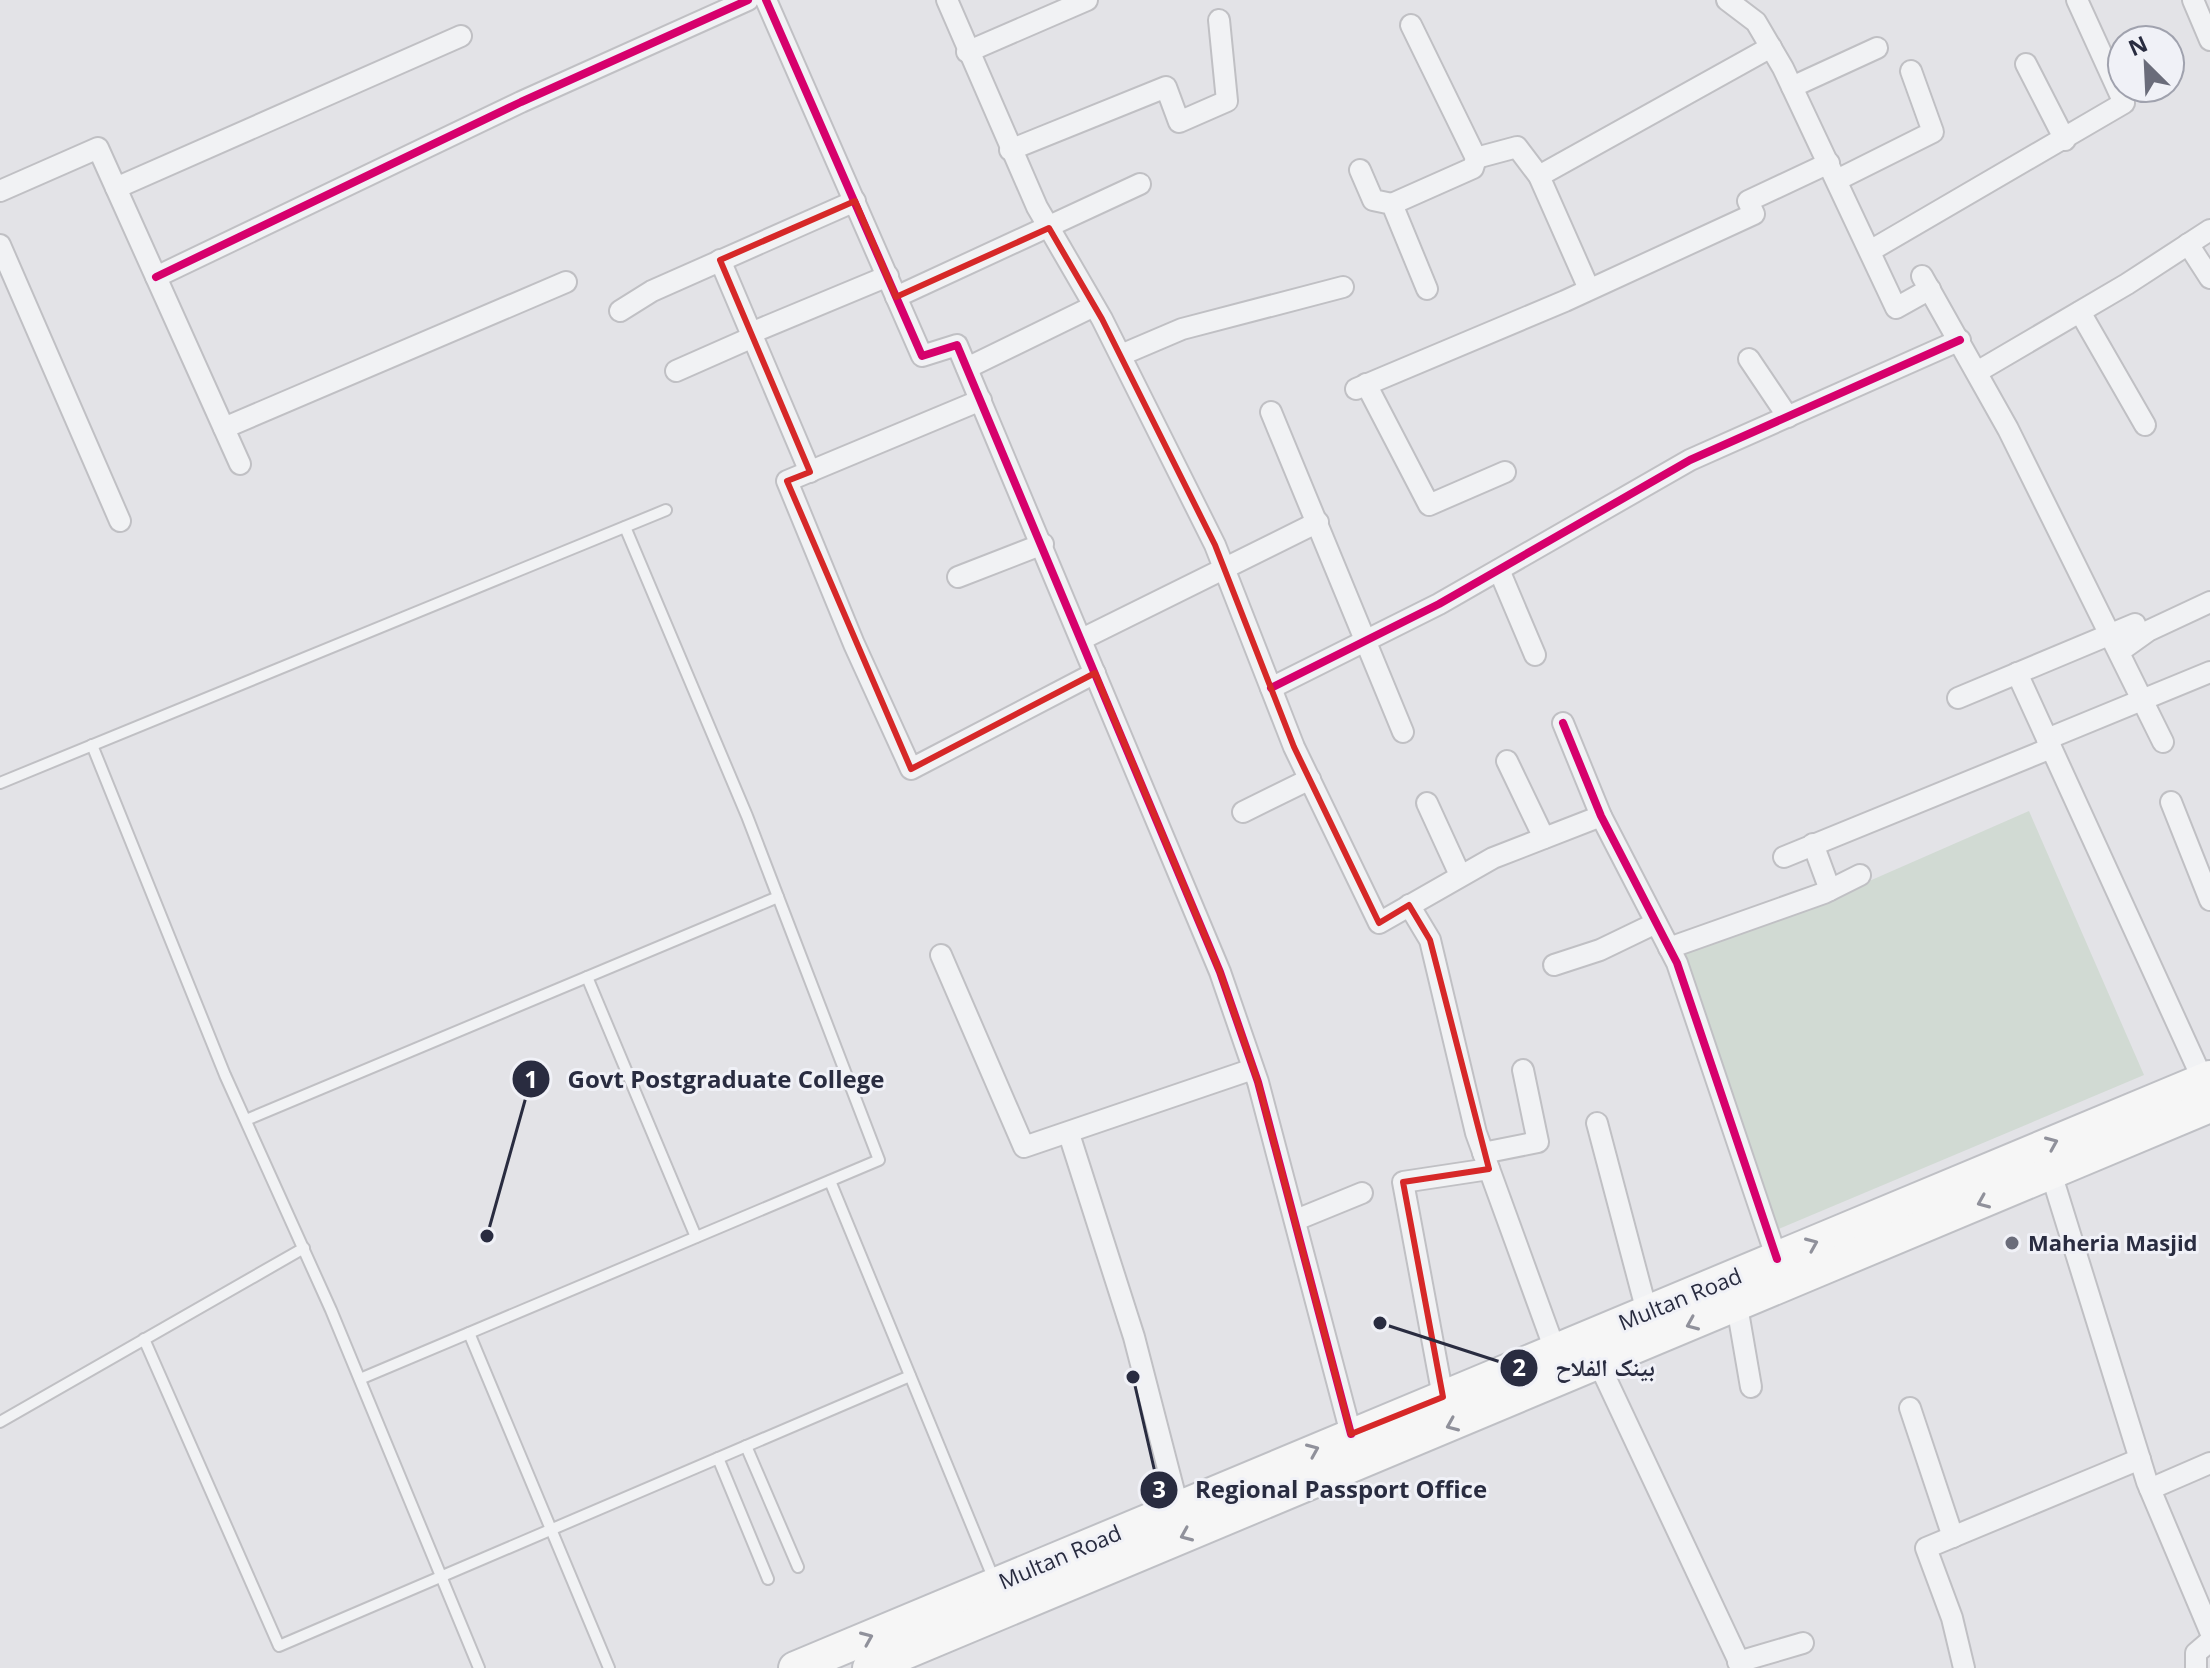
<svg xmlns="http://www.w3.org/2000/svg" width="2210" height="1668" font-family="'Open Sans','Noto Naskh Arabic',sans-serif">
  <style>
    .green { fill: #d1dad3 }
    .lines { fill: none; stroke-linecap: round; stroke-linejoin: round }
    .service-casing { stroke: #c0c0c4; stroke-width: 14 }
    .minor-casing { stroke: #c0c0c4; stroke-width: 24 }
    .primary-casing { stroke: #bfc0c5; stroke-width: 36 }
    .service { stroke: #f1f2f4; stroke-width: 10 }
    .minor { stroke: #f1f2f4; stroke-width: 20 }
    .primary { stroke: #f6f6f6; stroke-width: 32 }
    .cycleway-casing { stroke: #f0f1f7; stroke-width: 13 }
    .cycleway { stroke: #d6006c; stroke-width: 8 }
    .oneway { stroke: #90919b }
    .marked { fill: none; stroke: #d62828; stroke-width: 6; stroke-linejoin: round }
    .poi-dot { fill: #6a6c7a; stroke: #f0f1f7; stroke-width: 3 }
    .labels { text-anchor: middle; stroke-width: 6; stroke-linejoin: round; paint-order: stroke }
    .poi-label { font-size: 22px; font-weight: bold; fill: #292c40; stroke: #f0f1f7; text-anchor: start }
    .street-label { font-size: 22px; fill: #292c40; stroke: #f0f1f7 }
    .leader { fill: none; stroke: #292c40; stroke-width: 3 }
    .callout-dot { fill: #292c40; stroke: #f0f1f7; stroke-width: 3 }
    .mark-label { font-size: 24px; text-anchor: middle; font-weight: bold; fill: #fff }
    .callout-label { font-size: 24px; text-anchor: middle; font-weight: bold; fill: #292c40; stroke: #f0f1f7; stroke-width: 6; stroke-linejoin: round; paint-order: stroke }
  </style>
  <rect width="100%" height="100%" fill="#e3e3e7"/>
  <!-- green -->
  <path class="green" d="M2029,811L2144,1075L1774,1231L1680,954L1835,896Z"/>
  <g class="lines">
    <defs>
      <g id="service">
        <path d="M92,745L225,1075L331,1310L479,1668"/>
        <path d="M0,783L666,510"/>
        <path d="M587,977L696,1237"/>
        <path d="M246,1120L778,897"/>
        <path d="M830,1181L995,1582"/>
        <path d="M469,1333L609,1668"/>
        <path d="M144,1339L279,1646L910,1376"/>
        <path d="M360,1379L879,1160L747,816L625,527"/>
        <path d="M0,1422L304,1248"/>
        <path d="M746,1446L798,1567"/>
        <path d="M718,1458L768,1579"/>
      </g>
      <g id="minor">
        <path d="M766,0L922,356L957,345L1220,972L1258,1082L1351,1434"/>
        <path d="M947,0L1037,207L1102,319L1215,545L1294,747L1379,923L1493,858L1601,816"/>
        <path d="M1727,0L1756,22L1783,68L1896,308L1930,289"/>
        <path d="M2193,0L2210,40"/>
        <path d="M967,52L1087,0"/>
        <path d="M2026,64L2065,140"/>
        <path d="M1792,87L1877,48"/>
        <path d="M1010,150L1166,87L1179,122L1227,101L1219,20"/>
        <path d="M1476,158L1517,147L1539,176L1589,289"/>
        <path d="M1360,170L1373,200L1392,204L1427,289"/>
        <path d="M1539,176L1771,47"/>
        <path d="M1837,180L1933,132L1911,71"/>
        <path d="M116,188L461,36"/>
        <path d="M0,191L98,148L240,464"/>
        <path d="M1392,204L1473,168L1476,158L1411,25"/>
        <path d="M2188,244L2210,278"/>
        <path d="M0,245L120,521"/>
        <path d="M1870,251L2124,103L2077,0"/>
        <path d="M720,260L810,472"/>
        <path d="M1922,276L2008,429L2163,742"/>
        <path d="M156,277L521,102L748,0"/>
        <path d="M896,297L1140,184"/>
        <path d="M620,311L652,291L855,201"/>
        <path d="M2080,312L2145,425"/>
        <path d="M751,333L888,276"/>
        <path d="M1121,355L1182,329L1343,287"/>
        <path d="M1749,359L1788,417"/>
        <path d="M967,368L1094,306"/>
        <path d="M676,371L753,337"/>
        <path d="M1977,372L2127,284L2210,230"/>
        <path d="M1366,384L1429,505L1505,472"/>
        <path d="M1356,389L1565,301L1754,214L1748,201L1829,163"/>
        <path d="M981,400L787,481L854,644L911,769L1095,673"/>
        <path d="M1271,412L1403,732"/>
        <path d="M224,428L566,282"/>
        <path d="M1499,570L1535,655"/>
        <path d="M958,577L1043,544"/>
        <path d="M1082,639L1318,522"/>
        <path d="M2120,651L2148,631L2210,602"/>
        <path d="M2017,673L2203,1080"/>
        <path d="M1271,688L1439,604L1690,460L1960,340"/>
        <path d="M1958,698L2135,624"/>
        <path d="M1563,723L1601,816L1677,963L1777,1259"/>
        <path d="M2047,739L2210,672"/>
        <path d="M1507,761L1544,838"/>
        <path d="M2171,802L2210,900"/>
        <path d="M1427,803L1460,875"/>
        <path d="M1243,812L1310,779"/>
        <path d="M1813,844L1830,890"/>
        <path d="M1784,857L2051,748"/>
        <path d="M1409,905L1430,940L1476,1133L1555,1350"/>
        <path d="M1669,948L1824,893L1860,875"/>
        <path d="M941,955L1024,1147L1253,1069"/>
        <path d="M1554,965L1600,950L1656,923"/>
        <path d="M1597,1123L1647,1312"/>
        <path d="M1069,1134L1134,1337L1178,1507"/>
        <path d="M1483,1153L1538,1142L1523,1070"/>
        <path d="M2051,1173L2147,1482L2210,1631"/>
        <path d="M1296,1220L1362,1193"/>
        <path d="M1737,1306L1751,1387"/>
        <path d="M1599,1364L1742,1668"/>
        <path d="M1443,1397L1403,1182L1489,1169"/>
        <path d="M1910,1408L1953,1537"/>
        <path d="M2150,1489L2210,1463"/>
        <path d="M1738,1662L1803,1643"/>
        <path d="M1964,1668L1952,1618L1926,1548L2140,1459"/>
        <path d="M2196,1668V1653L2210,1641"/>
      </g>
      <g id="primary">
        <path d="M795,1668L2210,1077"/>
        <path d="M869,1668L2210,1106"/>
      </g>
    </defs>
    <!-- service casing -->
    <use href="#service" class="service-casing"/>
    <!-- minor casing -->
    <use href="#minor" class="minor-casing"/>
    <!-- primary casing -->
    <use href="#primary" class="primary-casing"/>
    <!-- service -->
    <use href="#service" class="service"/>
    <!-- minor -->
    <use href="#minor" class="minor"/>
    <!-- primary -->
    <use href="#primary" class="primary"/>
    <defs>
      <g id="cycleway">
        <path d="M766,0L922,356L957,345L1220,972L1258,1082L1351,1434"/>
        <path d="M156,277L521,102L748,0"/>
        <path d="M1271,688L1439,604L1690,460L1960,340"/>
        <path d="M1563,723L1601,816L1677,963L1777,1259"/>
      </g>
    </defs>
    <!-- cycleway casing -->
    <use href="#cycleway" class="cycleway-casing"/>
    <!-- cycleway -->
    <use href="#cycleway" class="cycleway"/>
  </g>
  <!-- one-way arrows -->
  <defs><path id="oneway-chevron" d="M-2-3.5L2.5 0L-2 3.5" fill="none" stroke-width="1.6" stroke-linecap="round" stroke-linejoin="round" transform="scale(2)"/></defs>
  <g class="oneway">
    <use href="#oneway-chevron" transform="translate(2052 1143) rotate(-23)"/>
    <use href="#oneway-chevron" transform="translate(1983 1202) rotate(157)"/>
    <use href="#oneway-chevron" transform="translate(1812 1244) rotate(-23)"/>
    <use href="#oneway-chevron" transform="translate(1692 1324) rotate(157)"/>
    <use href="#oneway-chevron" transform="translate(1452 1425) rotate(157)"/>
    <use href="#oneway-chevron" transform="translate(1313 1450) rotate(-23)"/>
    <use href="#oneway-chevron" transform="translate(1186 1535) rotate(157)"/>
    <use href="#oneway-chevron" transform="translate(867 1638) rotate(-23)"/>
  </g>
  <!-- marked area -->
  <path class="marked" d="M855,201L896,297L1049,228L1102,319L1215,545L1294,747L1379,923L1409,905L1430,940L1489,1169L1403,1182L1443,1397L1351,1434L1258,1082L1220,972L1095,673L911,769L787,481L810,472L720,260Z"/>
  <!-- markers -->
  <circle class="poi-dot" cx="2012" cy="1243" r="8"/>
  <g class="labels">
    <!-- poi labels -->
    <g class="poi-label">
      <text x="2028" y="1251">Maheria Masjid</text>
    </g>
    <!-- street labels -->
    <g class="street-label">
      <text transform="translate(1680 1299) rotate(-22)" y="8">Multan Road</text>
      <text transform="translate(1060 1557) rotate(-23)" y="8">Multan Road</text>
    </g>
  </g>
  <!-- callouts -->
  <path class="leader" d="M487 1236L531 1079M1380 1323L1519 1368M1133 1377L1159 1490"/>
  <g class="callout-dot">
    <circle cx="487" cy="1236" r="8"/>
    <circle cx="1380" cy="1323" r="8"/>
    <circle cx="1133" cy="1377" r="8"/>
    <circle cx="531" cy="1079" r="20"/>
    <circle cx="1519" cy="1368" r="20"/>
    <circle cx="1159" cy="1490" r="20"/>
  </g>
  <g class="mark-label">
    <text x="531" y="1088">1</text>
    <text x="1519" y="1376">2</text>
    <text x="1159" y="1498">3</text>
  </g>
  <g class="callout-label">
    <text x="726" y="1088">Govt Postgraduate College</text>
    <text x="1605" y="1376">بینک الفلاح</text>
    <text x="1341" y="1498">Regional Passport Office</text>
  </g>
  <!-- north arrow -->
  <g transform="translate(2146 64) rotate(336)"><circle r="38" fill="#f0f1f7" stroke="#a0a2ae" stroke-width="2"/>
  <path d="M0-6L14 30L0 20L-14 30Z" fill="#6a6c7a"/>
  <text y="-12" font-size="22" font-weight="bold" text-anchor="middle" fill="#292c40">N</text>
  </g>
</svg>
